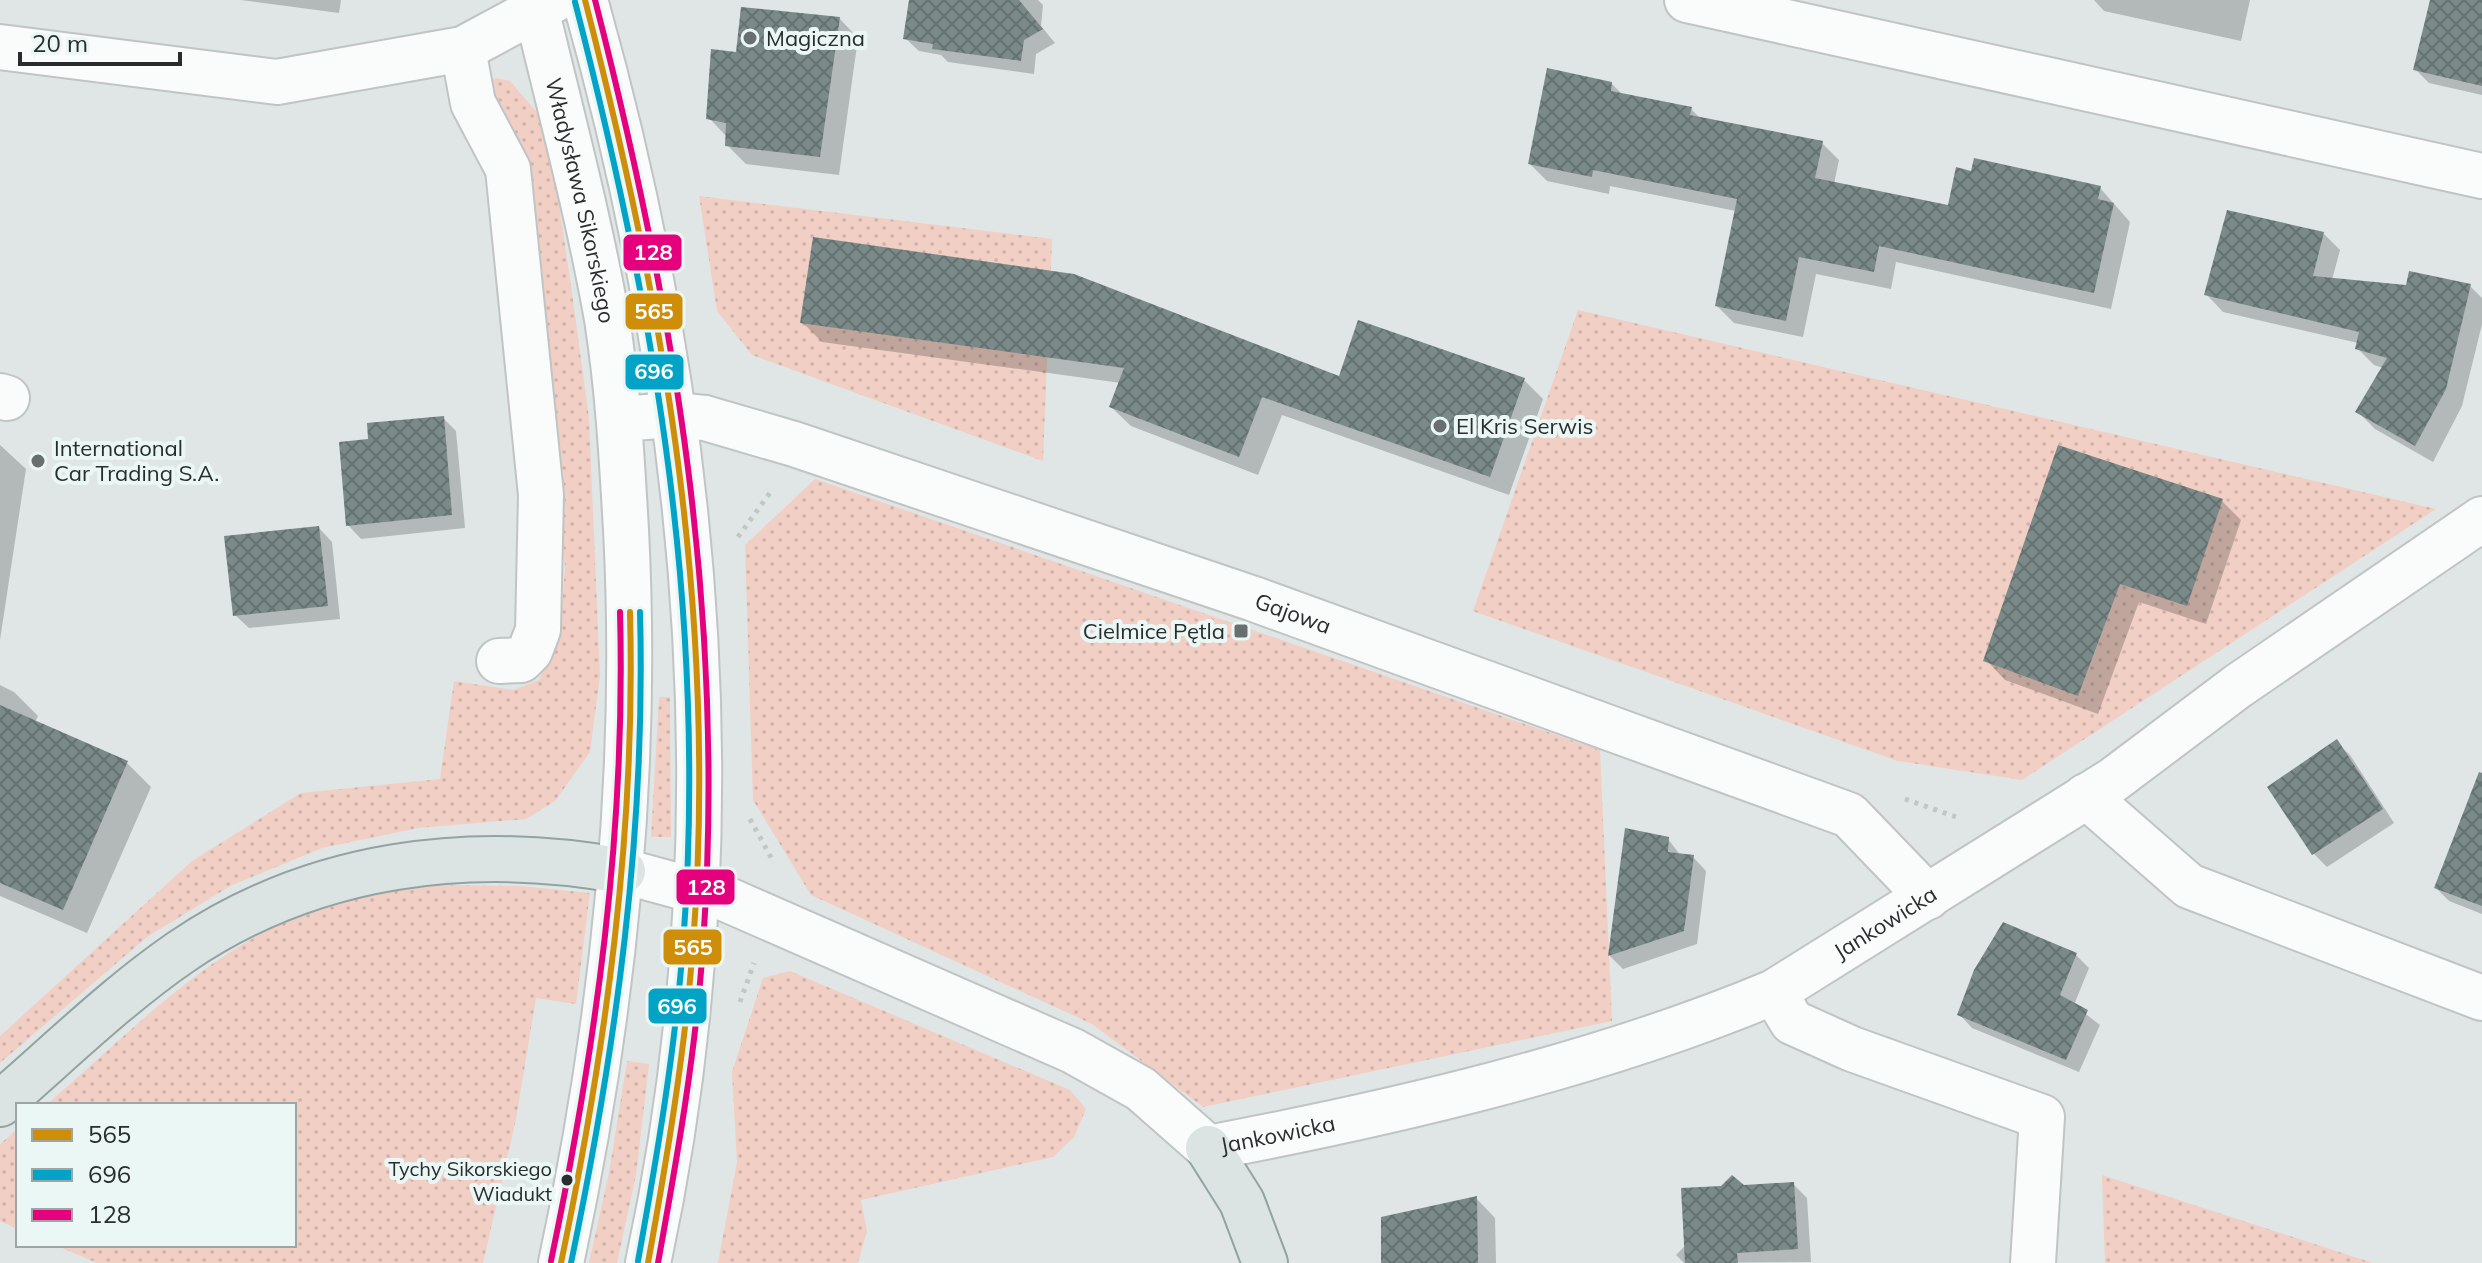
<svg xmlns="http://www.w3.org/2000/svg" width="2482" height="1263" font-family="Mulish,sans-serif">
  <style>
    .grass { fill: url(#grass-dots) }
    .shadow { fill: #0003 }
    .building { fill: url(#building-cross-hatch) }
    .lines { fill: none; stroke-linecap: round; stroke-linejoin: round }
    .minor-casing { stroke: #c0c4c4; stroke-width: 48 }
    .major-casing { stroke: #91a3a2; stroke-width: 48 }
    .path { stroke: #c3c6c6; stroke-width: 5; stroke-dasharray: 4 6; stroke-linecap: butt }
    .minor { stroke: #fafbfb; stroke-width: 44 }
    .major { stroke: #dbe4e3; stroke-width: 44 }
    .bus-1-casing { stroke: #eaf7f5; stroke-width: 12 }
    .bus-2-casing { stroke: #eaf7f5; stroke-width: 12 }
    .bus-3-casing { stroke: #eaf7f5; stroke-width: 12 }
    .bus-1 { stroke: #ce8e09; stroke-width: 6 }
    .bus-2 { stroke: #02a3c6; stroke-width: 6 }
    .bus-3 { stroke: #e5007d; stroke-width: 6 }
    .poi-dot { fill: #696e6e; stroke: #eaf7f5; stroke-width: 3 }
    .bus-dot { fill: #292d2d; stroke: #eaf7f5; stroke-width: 3 }
    .labels { text-anchor: middle; stroke-width: 8; stroke-linejoin: round; paint-order: stroke }
    .bus-label { font-size: 20px; fill: #292d2d; stroke: #eaf7f5; text-anchor: end }
    .poi-label { font-size: 22px; fill: #292d2d; stroke: #eaf7f5; text-anchor: start }
    .street-label { font-size: 22px; fill: #292d2d; stroke: #eaf7f5 }
    .line-badge { stroke: #eaf7f5; stroke-width: 3 }
    .badge-label { font-size: 22px; text-anchor: middle; font-weight: bold; fill: #fff }
  </style>
  <defs>
    <pattern id="grass-dots" width="8" height="8" patternUnits="userSpaceOnUse" patternTransform="scale(2)"><rect width="8" height="8" fill="#f1cfc4"/><path d="M2 2h.1M6 6h.1" fill="none" stroke="#cfb2a9" stroke-width="1.8" stroke-linecap="round"/></pattern>
    <pattern id="building-cross-hatch" width="8" height="8" patternUnits="userSpaceOnUse" patternTransform="scale(2)"><rect width="8" height="8" fill="#7a8a89"/><path d="M0 0l8 8M0 8l8-8" fill="none" stroke="#647170"/></pattern>
  </defs>
  <rect width="100%" height="100%" fill="#e0e6e6"/>
  <!-- grass -->
  <g class="grass">
    <path d="M496,78L510,81L547,124L572,293L589,418L600,676L590,752L555,801L526,819L418,828L322,848L232,885L147,937L0,1063V1036L192,861L301,793L440,779L454,681L514,690L539,680L560,635L565,567L550,372L488,96L489,83Z"/>
    <path d="M699,196L1052,239L1043,461L752,355L717,311Z"/>
    <path d="M1578,310L2436,509L2022,780L1898,761L1473,611Z"/>
    <path d="M815,479L1600,750L1612,1021L1203,1107L1092,1024L811,895L753,800L745,545Z"/>
    <path d="M659,697H670L671,837H651Z"/>
    <path d="M438,885L521,886L590,893L576,1004L536,998L516,1119L483,1263H97L55,1245H294V1105H46C135,1029 209,946 323,906C359,894 401,891 438,885Z"/>
    <path d="M790,971L1070,1090L1086,1109L1074,1137L1053,1157L861,1200L867,1231L858,1263H718L737,1162L732,1072L763,978Z"/>
    <path d="M627,1061L649,1064L636,1175L617,1263H589L609,1173Z"/>
    <path d="M18,1129V1229L0,1221V1144Z"/>
    <path d="M2102,1175L2373,1263H2105Z"/>
  </g>
  <!-- shadow -->
  <g class="shadow">
    <path d="M241,0H341L339,13Z"/>
    <path d="M911,0H1038L1043,5L1041,26L1055,43L1036,54L1034,74L948,62L941,55L919,51L905,38Z"/>
    <path d="M2094,0H2250L2241,41L2104,11Z"/>
    <path d="M2482,13V95L2429,83L2416,70Z"/>
    <path d="M839,18L858,38L839,175L746,164L727,145V137L709,118L738,54Z"/>
    <path d="M1611,83L1623,95L1691,109L1701,119L1822,143L1839,160L1834,184L1950,207L2100,188L2130,222L2111,309L1896,262L1891,289L1816,274L1803,337L1734,323L1717,306L1736,211L1610,186L1609,194L1547,181L1530,164Z"/>
    <path d="M2323,233L2340,250L2332,280L2407,288L2470,286L2482,298V324L2462,406L2433,462L2375,429L2358,412L2383,368L2374,365L2357,348L2358,343L2223,312L2207,295Z"/>
    <path d="M802,322L1340,378L1524,380L1543,399L1509,495L1282,415L1258,475L1131,426L1111,407L1121,383L822,342Z"/>
    <path d="M443,418L456,431L465,528L361,539L348,525L370,441Z"/>
    <path d="M0,445L26,469L0,640Z"/>
    <path d="M2222,501L2241,520L2206,624L2139,602L2098,714L2005,680L1986,660Z"/>
    <path d="M319,528L332,542L340,619L249,628L235,615Z"/>
    <path d="M0,685L14,692L38,716L35,722L127,763L151,787L87,933L0,896Z"/>
    <path d="M2336,742L2350,755L2394,823L2327,867L2314,854L2270,788Z"/>
    <path d="M2482,792V914L2449,901L2436,888Z"/>
    <path d="M1627,830L1668,839L1681,856L1693,857L1706,871L1697,944L1623,969L1610,956Z"/>
    <path d="M2076,955L2089,968L2074,1005L2100,1025L2079,1072L1972,1028L1959,1014Z"/>
    <path d="M1793,1184L1807,1198L1811,1262L1684,1263L1676,1255L1743,1187Z"/>
    <path d="M1476,1198L1495,1218L1496,1263H1383Z"/>
  </g>
  <!-- building -->
  <g class="building">
    <path d="M909,0H1019L1043,29L1024,40L1021,61L932,49L933,44L903,39Z"/>
    <path d="M2430,0H2482V86L2413,70Z"/>
    <path d="M741,7L840,17L820,157L725,146L726,123L706,119L711,49L736,52Z"/>
    <path d="M1547,68L1612,82L1611,91L1692,107L1690,115L1823,141L1815,178L1948,205L1956,167L1971,171L1974,158L2101,186L2098,199L2114,203L2094,293L1879,246L1874,272L1799,257L1786,321L1715,306L1737,199L1593,170L1592,177L1528,164Z"/>
    <path d="M2227,210L2324,232L2313,276L2406,285L2409,271L2471,284L2446,389L2415,446L2355,412L2387,358L2355,349L2359,332L2204,295Z"/>
    <path d="M813,237L1074,274L1339,376L1358,320L1525,378L1490,477L1262,397L1239,457L1109,407L1124,368L800,323Z"/>
    <path d="M444,416L452,515L346,526L339,442L368,439L367,423Z"/>
    <path d="M2058,445L2223,499L2187,606L2120,584L2078,696L1983,661Z"/>
    <path d="M319,526L328,606L233,616L224,536Z"/>
    <path d="M0,705L128,761L63,910L0,883Z"/>
    <path d="M2337,739L2383,809L2312,855L2267,787Z"/>
    <path d="M2479,772L2482,773V906L2434,888Z"/>
    <path d="M1625,828L1669,837L1668,852L1694,855L1684,931L1608,956Z"/>
    <path d="M2003,922L2077,953L2060,995L2088,1010L2066,1060L1957,1015L1974,970Z"/>
    <path d="M1732,1175L1744,1185L1794,1182L1798,1249L1737,1253L1738,1263H1685L1681,1188L1721,1186Z"/>
    <path d="M1477,1196L1478,1263H1381V1217Z"/>
  </g>
  <g class="lines">
    <defs>
      <g id="minor">
        <path id="s1" d="M534,0C559,106 588,212 607,319C618,389 622,460 626,530C639,778 613,1021 561,1263"/>
        <path d="M585,0C702,414 740,839 648,1263"/>
        <path d="M1687,0L2482,176"/>
        <path d="M0,47L277,82L463,49L554,0"/>
        <path d="M463,49L473,103L508,169L541,495L538,630L530,651L521,660L499,661"/>
        <path d="M0,396L7,398"/>
        <path id="s2" d="M619,419L674,415L705,418L794,444L1254,599L1849,815L1928,897"/>
        <path d="M2086,796L2189,886L2482,998"/>
        <path id="s3" d="M623,871L726,899L1073,1051L1141,1089L1208,1148C1393,1113 1600,1065 1774,992L2113,780L2238,686L2482,519"/>
        <path d="M1774,992L1792,1022L1852,1049L2042,1117L2033,1263"/>
      </g>
      <g id="major">
        <path d="M0,1104C59,1053 117,996 181,952C313,862 470,843 623,871"/>
        <path d="M1208,1148L1242,1202L1265,1263"/>
      </g>
    </defs>
    <!-- minor casing -->
    <use href="#minor" class="minor-casing"/>
    <!-- major casing -->
    <use href="#major" class="major-casing"/>
    <!-- path -->
    <g class="path">
      <path d="M738,537L772,490"/>
      <path d="M1905,799L1959,818"/>
      <path d="M750,819L774,863"/>
      <path d="M740,1002L754,963"/>
    </g>
    <!-- minor -->
    <use href="#minor" class="minor"/>
    <!-- major -->
    <use href="#major" class="major"/>
    <defs>
      <g id="bus-1">
        <path d="M585,0C666,314 718,620 693,945C685,1052 667,1158 648,1263"/>
        <path d="M561,1263C606,1047 636,833 630,612"/>
      </g>
      <g id="bus-2">
        <path d="M575,2C656,315 708,621 683,945C675,1051 657,1156 638,1261"/>
        <path d="M571,1263C616,1047 646,833 640,612"/>
      </g>
      <g id="bus-3">
        <path d="M595,0C676,315 726,619 703,945C696,1052 677,1158 658,1263"/>
        <path d="M551,1261C596,1046 626,833 620,612"/>
      </g>
    </defs>
    <!-- bus-1 casing -->
    <use href="#bus-1" class="bus-1-casing"/>
    <!-- bus-2 casing -->
    <use href="#bus-2" class="bus-2-casing"/>
    <!-- bus-3 casing -->
    <use href="#bus-3" class="bus-3-casing"/>
    <!-- bus-1 -->
    <use href="#bus-1" class="bus-1"/>
    <!-- bus-2 -->
    <use href="#bus-2" class="bus-2"/>
    <!-- bus-3 -->
    <use href="#bus-3" class="bus-3"/>
  </g>
  <!-- markers -->
  <g class="poi-dot">
    <circle cx="750" cy="38" r="8"/>
    <circle cx="1440" cy="426" r="8"/>
    <circle cx="38" cy="461" r="8"/>
    <rect x="1233" y="623" width="16" height="16" rx="4"/>
  </g>
  <circle class="bus-dot" cx="567" cy="1180" r="7"/>
  <g class="labels">
    <!-- bus labels -->
    <g class="bus-label">
      <text x="552" y="1176">Tychy Sikorskiego<tspan x="552" dy="25">Wiadukt</tspan></text>
    </g>
    <!-- poi labels -->
    <g class="poi-label">
      <text x="766" y="46">Magiczna</text>
      <text x="1456" y="434">El Kris Serwis</text>
      <text x="54" y="456">International<tspan x="54" dy="25">Car Trading S.A.</tspan></text>
      <text x="1225" y="639" text-anchor="end">Cielmice Pętla</text>
    </g>
    <!-- street labels -->
    <g class="street-label">
      <text dy="8" stroke="none"><textPath href="#s1" startOffset="206">Władysława Sikorskiego</textPath></text>
      <text dy="8" stroke="none"><textPath href="#s2" startOffset="706">Gajowa</textPath></text>
      <text dy="8" stroke="none"><textPath href="#s3" startOffset="1372">Jankowicka</textPath></text>
      <text dy="8" stroke="none"><textPath href="#s3" startOffset="724">Jankowicka</textPath></text>
    </g>
  </g>
  <g class="line-badge">
    <rect x="622" y="233" width="61" height="39" rx="8" fill="#e5007d"/>
    <rect x="624" y="292" width="60" height="39" rx="8" fill="#ce8e09"/>
    <rect x="624" y="353" width="61" height="38" rx="8" fill="#02a3c6"/>
    <rect x="675" y="868" width="61" height="38" rx="8" fill="#e5007d"/>
    <rect x="662" y="928" width="61" height="38" rx="8" fill="#ce8e09"/>
    <rect x="647" y="987" width="61" height="38" rx="8" fill="#02a3c6"/>
  </g>
  <g class="badge-label">
    <text x="653" y="260">128</text>
    <text x="654" y="319">565</text>
    <text x="654" y="379">696</text>
    <text x="706" y="895">128</text>
    <text x="693" y="955">565</text>
    <text x="677" y="1014">696</text>
  </g>
  <!-- legend -->
  <rect x="16" y="1103" width="280" height="144" fill="#eaf7f5" stroke="#9da6a5" stroke-width="2"/>
  <rect x="32" y="1129" width="40" height="12" fill="#ce8e09" stroke="#9da6a5" stroke-width="2"/>
  <text x="88" y="1143" font-size="24" fill="#292d2d">565</text>
  <rect x="32" y="1169" width="40" height="12" fill="#02a3c6" stroke="#9da6a5" stroke-width="2"/>
  <text x="88" y="1183" font-size="24" fill="#292d2d">696</text>
  <rect x="32" y="1209" width="40" height="12" fill="#e5007d" stroke="#9da6a5" stroke-width="2"/>
  <text x="88" y="1223" font-size="24" fill="#292d2d">128</text>
  <!-- scale -->
  <path d="M20 52v12h160v-12" fill="none" stroke="#292d2d" stroke-width="4"/>
  <text x="32" y="52" font-size="24" fill="#292d2d" stroke="#eaf7f5" stroke-width="6" paint-order="stroke">20 m</text>
</svg>
